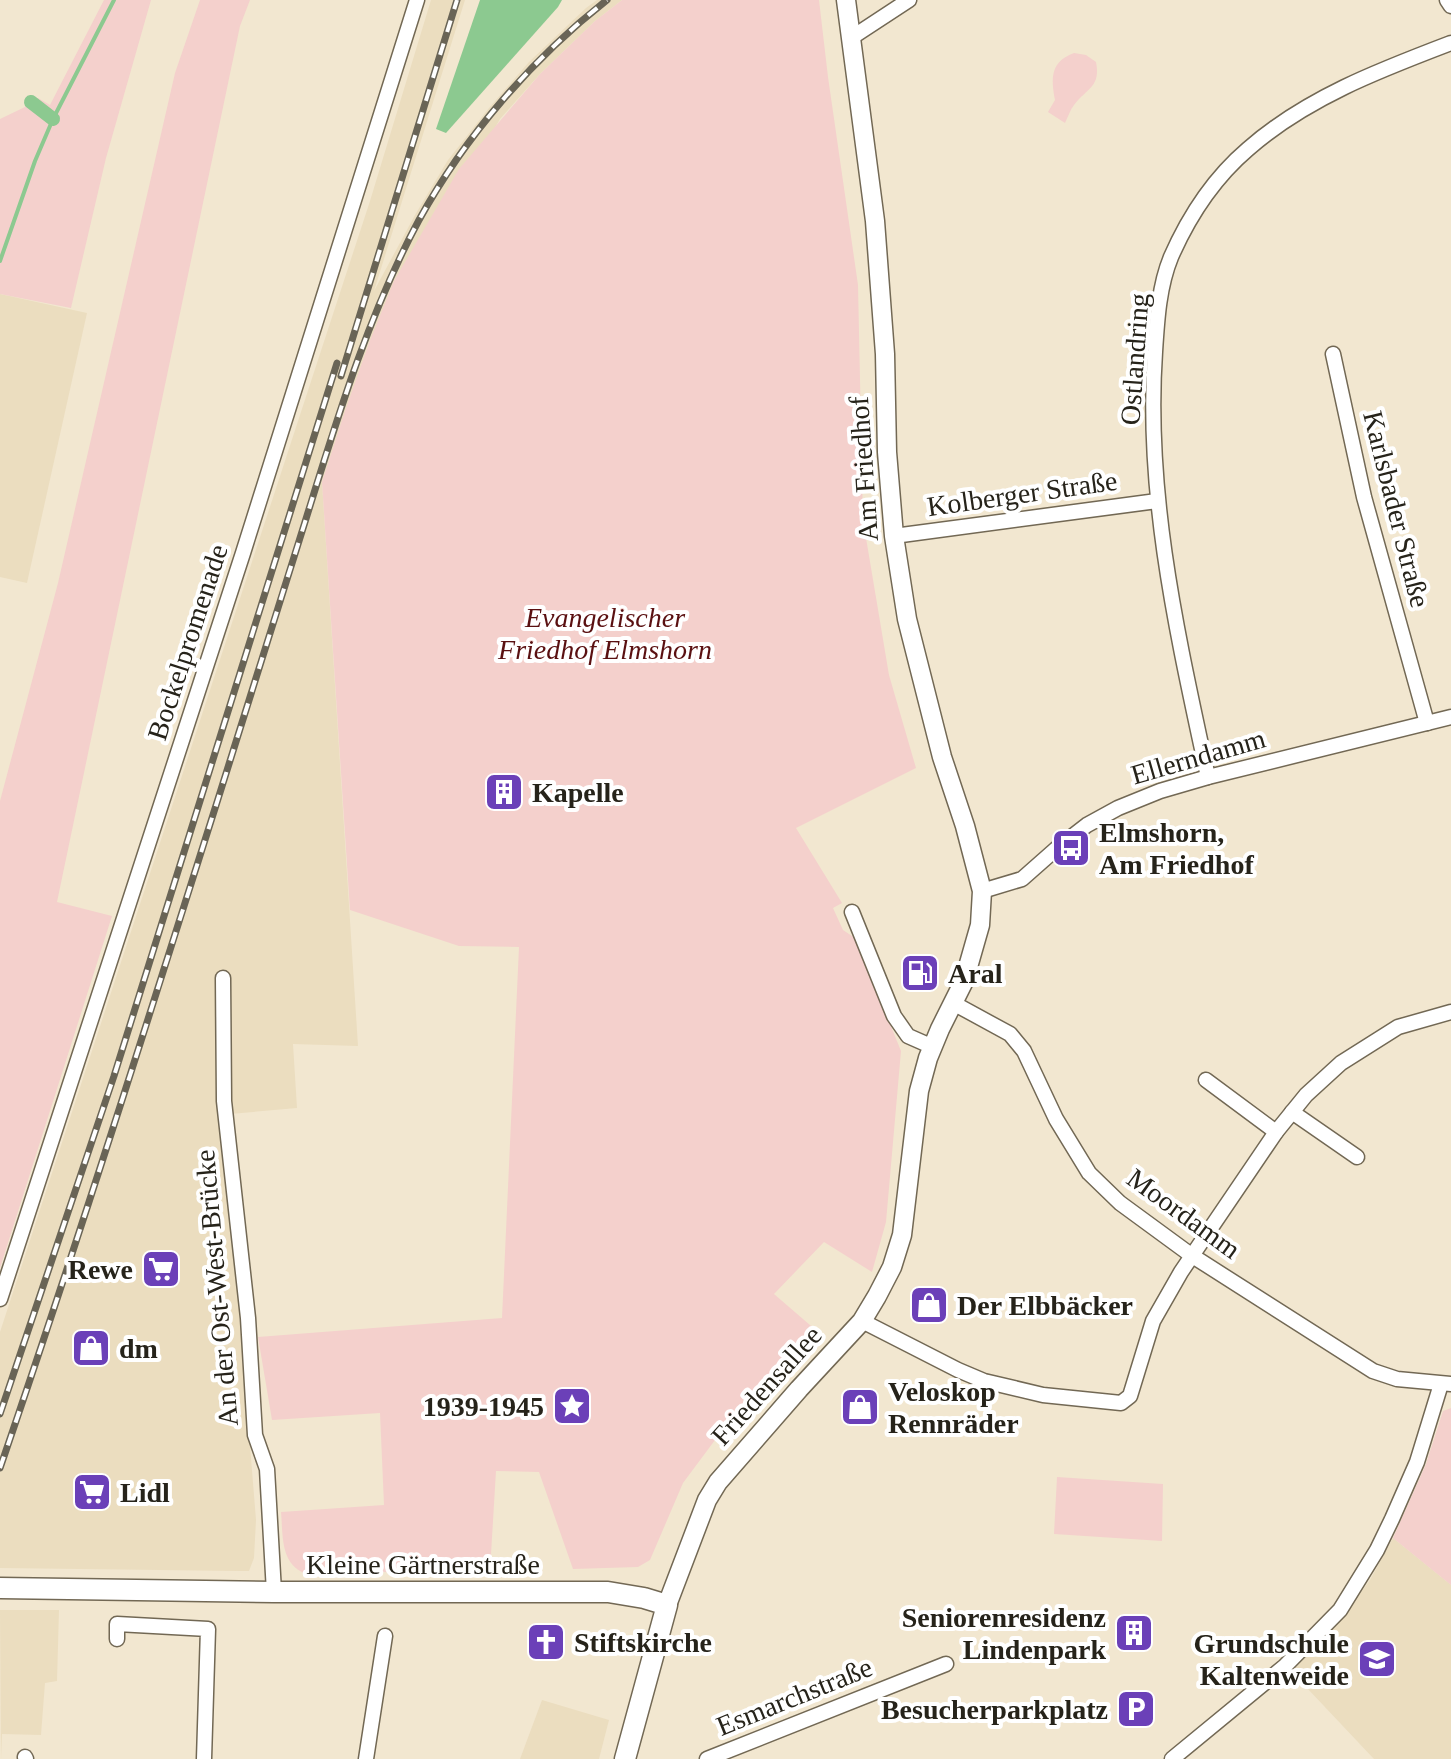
<svg xmlns="http://www.w3.org/2000/svg" width="1451" height="1759" font-family="'Times New Roman',serif">
  <style>
    .built { fill: #ebddbf }
    .green { fill: #f4d0cc }
    .water { fill: #8cc990 }
    .lines { fill: none; stroke-linecap: round; stroke-linejoin: round }
    .stream { stroke: #8cc990; stroke-width: 4 }
    .canal { stroke: #8cc990; stroke-width: 14 }
    .minor-casing { stroke: #726854; stroke-width: 17 }
    .tertiary-casing { stroke: #726854; stroke-width: 21 }
    .secondary-casing { stroke: #726854; stroke-width: 23 }
    .minor { stroke: #fff; stroke-width: 14 }
    .tertiary { stroke: #fff; stroke-width: 18 }
    .secondary { stroke: #fff; stroke-width: 20 }
    .rail-casing { stroke: #696456; stroke-width: 7 }
    .rail { stroke: #fff; stroke-width: 4; stroke-dasharray: 12; stroke-linecap: butt }
    .labels { text-anchor: middle; stroke-width: 8; stroke-linejoin: round; paint-order: stroke }
    .street-label { font-size: 28px; fill: #26231a; stroke: #fff }
    .park-label { font-size: 28px; font-style: italic; fill: #5a1011; stroke: #fff }
    .poi-label { font-size: 28px; font-weight: bold; fill: #26231a; stroke: #fff; text-anchor: start }
  </style>
  <rect width="100%" height="100%" fill="#f2e7d0"/>
  <!-- built -->
  <g class="built">
    <path d="M431,0H465L374,291L415,215L448,160L489,108L529,62L586,8L597,0H622L595,21L540,74L500,119L369,343L322,482L358,1046L293,1044L297,1108L219,1115L237,1284L256,1520L254,1558L249,1571H239L0,1568V1332L370,201Z"/>
    <path d="M0,294L87,313L27,583L0,577Z"/>
    <path d="M1393,1538L1451,1585V1759H1374L1291,1671L1347,1611L1370,1580Z"/>
    <path d="M0,1610H59L57,1681L45,1683L41,1735L2,1734L1,1759Z"/>
    <path d="M542,1700L609,1720L599,1759H520Z"/>
  </g>
  <!-- green -->
  <g class="green">
    <path d="M104,0H151L106,158L71,308L0,294V119L25,107L38,98L50,105Z"/>
    <path d="M200,0H250L240,26L57,902L112,916L0,1268V801L58,583L175,73Z"/>
    <path d="M622,0H819L828,77L858,285L863,520L889,675L916,768L796,828L842,903L833,908L843,930L855,938L901,1051L886,1222L872,1272L824,1242L774,1294L825,1338L718,1436L683,1483L650,1560L638,1567L573,1569L539,1472L496,1471L490,1571L304,1573C280,1563 283,1534 281,1512L384,1505L380,1413L272,1420L258,1337L502,1318L519,947L459,946L350,910L322,482L345,411L369,343L394,281L459,169L540,74L595,21Z"/>
    <path d="M1074,53L1086,55L1096,62C1101,87 1087,88 1074,105C1070,110 1068,117 1065,123L1048,112L1055,100C1051,78 1050,62 1074,53Z"/>
    <path d="M1451,1408V1585L1393,1538L1426,1464L1443,1411Z"/>
    <path d="M1057,1477L1163,1484L1162,1541L1054,1534Z"/>
  </g>
  <!-- water -->
  <path class="water" d="M480,0H562L558,7L446,133L436,129Z"/>
  <g class="lines">
    <!-- stream -->
    <path class="stream" d="M0,261L35,161L53,119L114,0"/>
    <!-- canal -->
    <path class="canal" d="M31,102L53,119"/>
    <defs>
      <g id="minor">
        <path d="M1447,0L1451,6"/>
        <path d="M851,38L909,0"/>
        <path d="M1333,354L1364,497L1427,723"/>
        <path d="M894,536L1157,501"/>
        <path d="M1208,777C1178,637 1145,496 1155,352C1157,320 1159,286 1171,257C1189,216 1214,178 1248,149C1306,98 1380,70 1451,43"/>
        <path d="M982,891L1022,879L1056,849L1087,825L1118,808L1160,791L1208,777L1451,717"/>
        <path d="M852,912L894,1016L908,1036L933,1047"/>
        <path d="M223,978L224,1101L248,1318L255,1435L267,1469L274,1592"/>
        <path d="M953,1003L1010,1034L1024,1051L1056,1119L1089,1173L1120,1203L1191,1255L1373,1371L1397,1379L1451,1384"/>
        <path d="M1206,1080L1276,1132"/>
        <path d="M1292,1112L1357,1157"/>
        <path d="M0,1299L243,553L417,0"/>
        <path d="M862,1321L958,1370L984,1381L1043,1395L1121,1403L1130,1396L1153,1321L1181,1272L1276,1132L1306,1095L1341,1063L1398,1027L1451,1012"/>
        <path d="M117,1639V1624L208,1629L204,1759"/>
        <path d="M25,1757L26,1759"/>
        <path d="M366,1759L385,1636"/>
        <path d="M707,1759L946,1664"/>
        <path d="M1172,1759L1285,1666L1340,1610L1377,1550L1392,1519L1417,1462L1441,1384"/>
      </g>
      <path id="tertiary" d="M667,1605L707,1500L718,1482L799,1389L862,1321L877,1296L892,1267L902,1235L919,1091L928,1058L940,1029L964,981L980,925L982,891L965,826L942,757L907,619L894,536L887,452L885,354L875,221L846,0"/>
      <path id="secondary" d="M0,1588L274,1592H608L644,1598L667,1605L625,1759"/>
    </defs>
    <!-- minor casing -->
    <use href="#minor" class="minor-casing"/>
    <!-- tertiary casing -->
    <use href="#tertiary" class="tertiary-casing"/>
    <!-- secondary casing -->
    <use href="#secondary" class="secondary-casing"/>
    <!-- minor -->
    <use href="#minor" class="minor"/>
    <!-- tertiary -->
    <use href="#tertiary" class="tertiary"/>
    <!-- secondary -->
    <use href="#secondary" class="secondary"/>
    <defs>
      <g id="rail">
        <path d="M341,376L457,0"/>
        <path d="M0,1414L114,1076L337,363"/>
        <path d="M0,1468C76,1247 147,1023 218,799C247,707 276,614 305,522C337,419 368,315 419,220C465,136 532,59 607,0"/>
      </g>
    </defs>
    <!-- rail casing -->
    <use href="#rail" class="rail-casing"/>
    <!-- rail -->
    <use href="#rail" class="rail"/>
  </g>
  <!-- icons -->
  <defs>
    <symbol id="building-square" viewBox="-11 -11 22 22"><rect x="-9" y="-9" width="18" height="18" rx="4" fill="#6b40b8" stroke="#fff"/><path d="M-4-6H4V6H1V3H-1V6H-4ZM-2.5-4.3h1.7v1.8h-1.7ZM.8-4.3h1.7v1.8H.8ZM-2.5-1h1.7V.8h-1.7ZM.8-1h1.7V.8H.8Z" fill="#fff"/></symbol>
    <symbol id="bus-square" viewBox="-11 -11 22 22"><rect x="-9" y="-9" width="18" height="18" rx="4" fill="#6b40b8" stroke="#fff"/><path d="M-5-6H5V4H4V6H2V4H-2V6H-4V4H-5ZM-3.5-4V0h7V-4ZM-3.5 1.2v1.5H-2V1.2ZM2 1.2v1.5H3.5V1.2Z" fill="#fff"/></symbol>
    <symbol id="fuel-square" viewBox="-11 -11 22 22"><rect x="-9" y="-9" width="18" height="18" rx="4" fill="#6b40b8" stroke="#fff"/><path d="M-5.5-6h7V0h2V4h1.3V-2.5L3-4.5l.8-.8L6-3V5H2.5V1h-1V6h-7ZM-4.2-4.7v3.2H.2V-4.7Z" fill="#fff"/></symbol>
    <symbol id="supermarket-square" viewBox="-11 -11 22 22"><rect x="-9" y="-9" width="18" height="18" rx="4" fill="#6b40b8" stroke="#fff"/><path d="M-6-5.5h2.5l.6 2H6L4.5 2H-2.5L-4.4-4H-6ZM-1.5 3.2a1.3 1.3 0 1 0 .1 0ZM3 3.2a1.3 1.3 0 1 0 .1 0Z" fill="#fff"/></symbol>
    <symbol id="shop-square" viewBox="-11 -11 22 22"><rect x="-9" y="-9" width="18" height="18" rx="4" fill="#6b40b8" stroke="#fff"/><path d="M-5-2.5h2.3a2.7 3.5 0 0 1 5.4 0H5L5.5 6h-11ZM-1.5-2.5h3a1.5 2.3 0 0 0-3 0Z" fill="#fff"/></symbol>
    <symbol id="sight-square" viewBox="-11 -11 22 22"><rect x="-9" y="-9" width="18" height="18" rx="4" fill="#6b40b8" stroke="#fff"/><path d="M0-6L1.8-2.2L6-1.7L2.9 1.2L3.7 5.4L0 3.3L-3.7 5.4L-2.9 1.2L-6-1.7L-1.8-2.2Z" fill="#fff"/></symbol>
    <symbol id="church-square" viewBox="-11 -11 22 22"><rect x="-9" y="-9" width="18" height="18" rx="4" fill="#6b40b8" stroke="#fff"/><path d="M-1.2-6h2.4v3.5h3.3v2.4h-3.3V6h-2.4V-.1h-3.3v-2.4h3.3Z" fill="#fff"/></symbol>
    <symbol id="school-square" viewBox="-11 -11 22 22"><rect x="-9" y="-9" width="18" height="18" rx="4" fill="#6b40b8" stroke="#fff"/><path d="M0-5L7-2L0 1L-7-2ZM-4 1L0 2.5L4 1V4Q0 6-4 4Z" fill="#fff"/></symbol>
    <symbol id="parking-square" viewBox="-11 -11 22 22"><rect x="-9" y="-9" width="18" height="18" rx="4" fill="#6b40b8" stroke="#fff"/><path d="M-3.5-5.5H1a3.5 3.5 0 0 1 0 7H-1V5.5H-3.5ZM-1-3.4V-.6H.8a1.4 1.4 0 0 0 0-2.8Z" fill="#fff"/></symbol>
  </defs>
  <g fill-rule="evenodd">
    <use href="#building-square" x="482" y="770" width="44" height="44"/>
    <use href="#bus-square" x="1049" y="826" width="44" height="44"/>
    <use href="#fuel-square" x="898" y="951" width="44" height="44"/>
    <use href="#supermarket-square" x="139" y="1247" width="44" height="44"/>
    <use href="#shop-square" x="907" y="1283" width="44" height="44"/>
    <use href="#shop-square" x="69" y="1326" width="44" height="44"/>
    <use href="#sight-square" x="550" y="1384" width="44" height="44"/>
    <use href="#shop-square" x="838" y="1385" width="44" height="44"/>
    <use href="#supermarket-square" x="70" y="1470" width="44" height="44"/>
    <use href="#building-square" x="1112" y="1611" width="44" height="44"/>
    <use href="#church-square" x="524" y="1620" width="44" height="44"/>
    <use href="#school-square" x="1355" y="1637" width="44" height="44"/>
    <use href="#parking-square" x="1114" y="1687" width="44" height="44"/>
  </g>
  <g class="labels">
    <!-- street labels -->
    <g class="street-label">
      <text transform="translate(1134 359) rotate(-86)" y="10">Ostlandring</text>
      <text transform="translate(863 469) rotate(-94)" y="10">Am Friedhof</text>
      <text transform="translate(1022 493) rotate(-8)" y="10">Kolberger Straße</text>
      <text transform="translate(1397 509) rotate(76)" y="10">Karlsbader Straße</text>
      <text transform="translate(187 642) rotate(-72)" y="10">Bockelpromenade</text>
      <text transform="translate(1198 756) rotate(-16)" y="10">Ellerndamm</text>
      <text transform="translate(1184 1213) rotate(36)" y="10">Moordamm</text>
      <text transform="translate(216 1288) rotate(-95)" y="10">An der Ost-West-Brücke</text>
      <text transform="translate(766 1385) rotate(-48)" y="10">Friedensallee</text>
      <text x="423" y="1574">Kleine Gärtnerstraße</text>
      <text transform="translate(794 1696) rotate(-22)" y="10">Esmarchstraße</text>
    </g>
    <!-- park labels -->
    <g class="park-label">
      <text x="605" y="627">Evangelischer<tspan x="605" dy="32">Friedhof Elmshorn</tspan></text>
    </g>
    <!-- poi labels -->
    <g class="poi-label">
      <text x="532" y="802">Kapelle</text>
      <text x="1099" y="842">Elmshorn,<tspan x="1099" dy="32">Am Friedhof</tspan></text>
      <text x="948" y="983">Aral</text>
      <text x="133" y="1279" text-anchor="end">Rewe</text>
      <text x="957" y="1315">Der Elbbäcker</text>
      <text x="119" y="1358">dm</text>
      <text x="888" y="1401">Veloskop<tspan x="888" dy="32">Rennräder</tspan></text>
      <text x="544" y="1416" text-anchor="end">1939-1945</text>
      <text x="120" y="1502">Lidl</text>
      <text x="1106" y="1627" text-anchor="end">Seniorenresidenz<tspan x="1106" dy="32">Lindenpark</tspan></text>
      <text x="574" y="1652">Stiftskirche</text>
      <text x="1349" y="1653" text-anchor="end">Grundschule<tspan x="1349" dy="32">Kaltenweide</tspan></text>
      <text x="1108" y="1719" text-anchor="end">Besucherparkplatz</text>
    </g>
  </g>
</svg>
